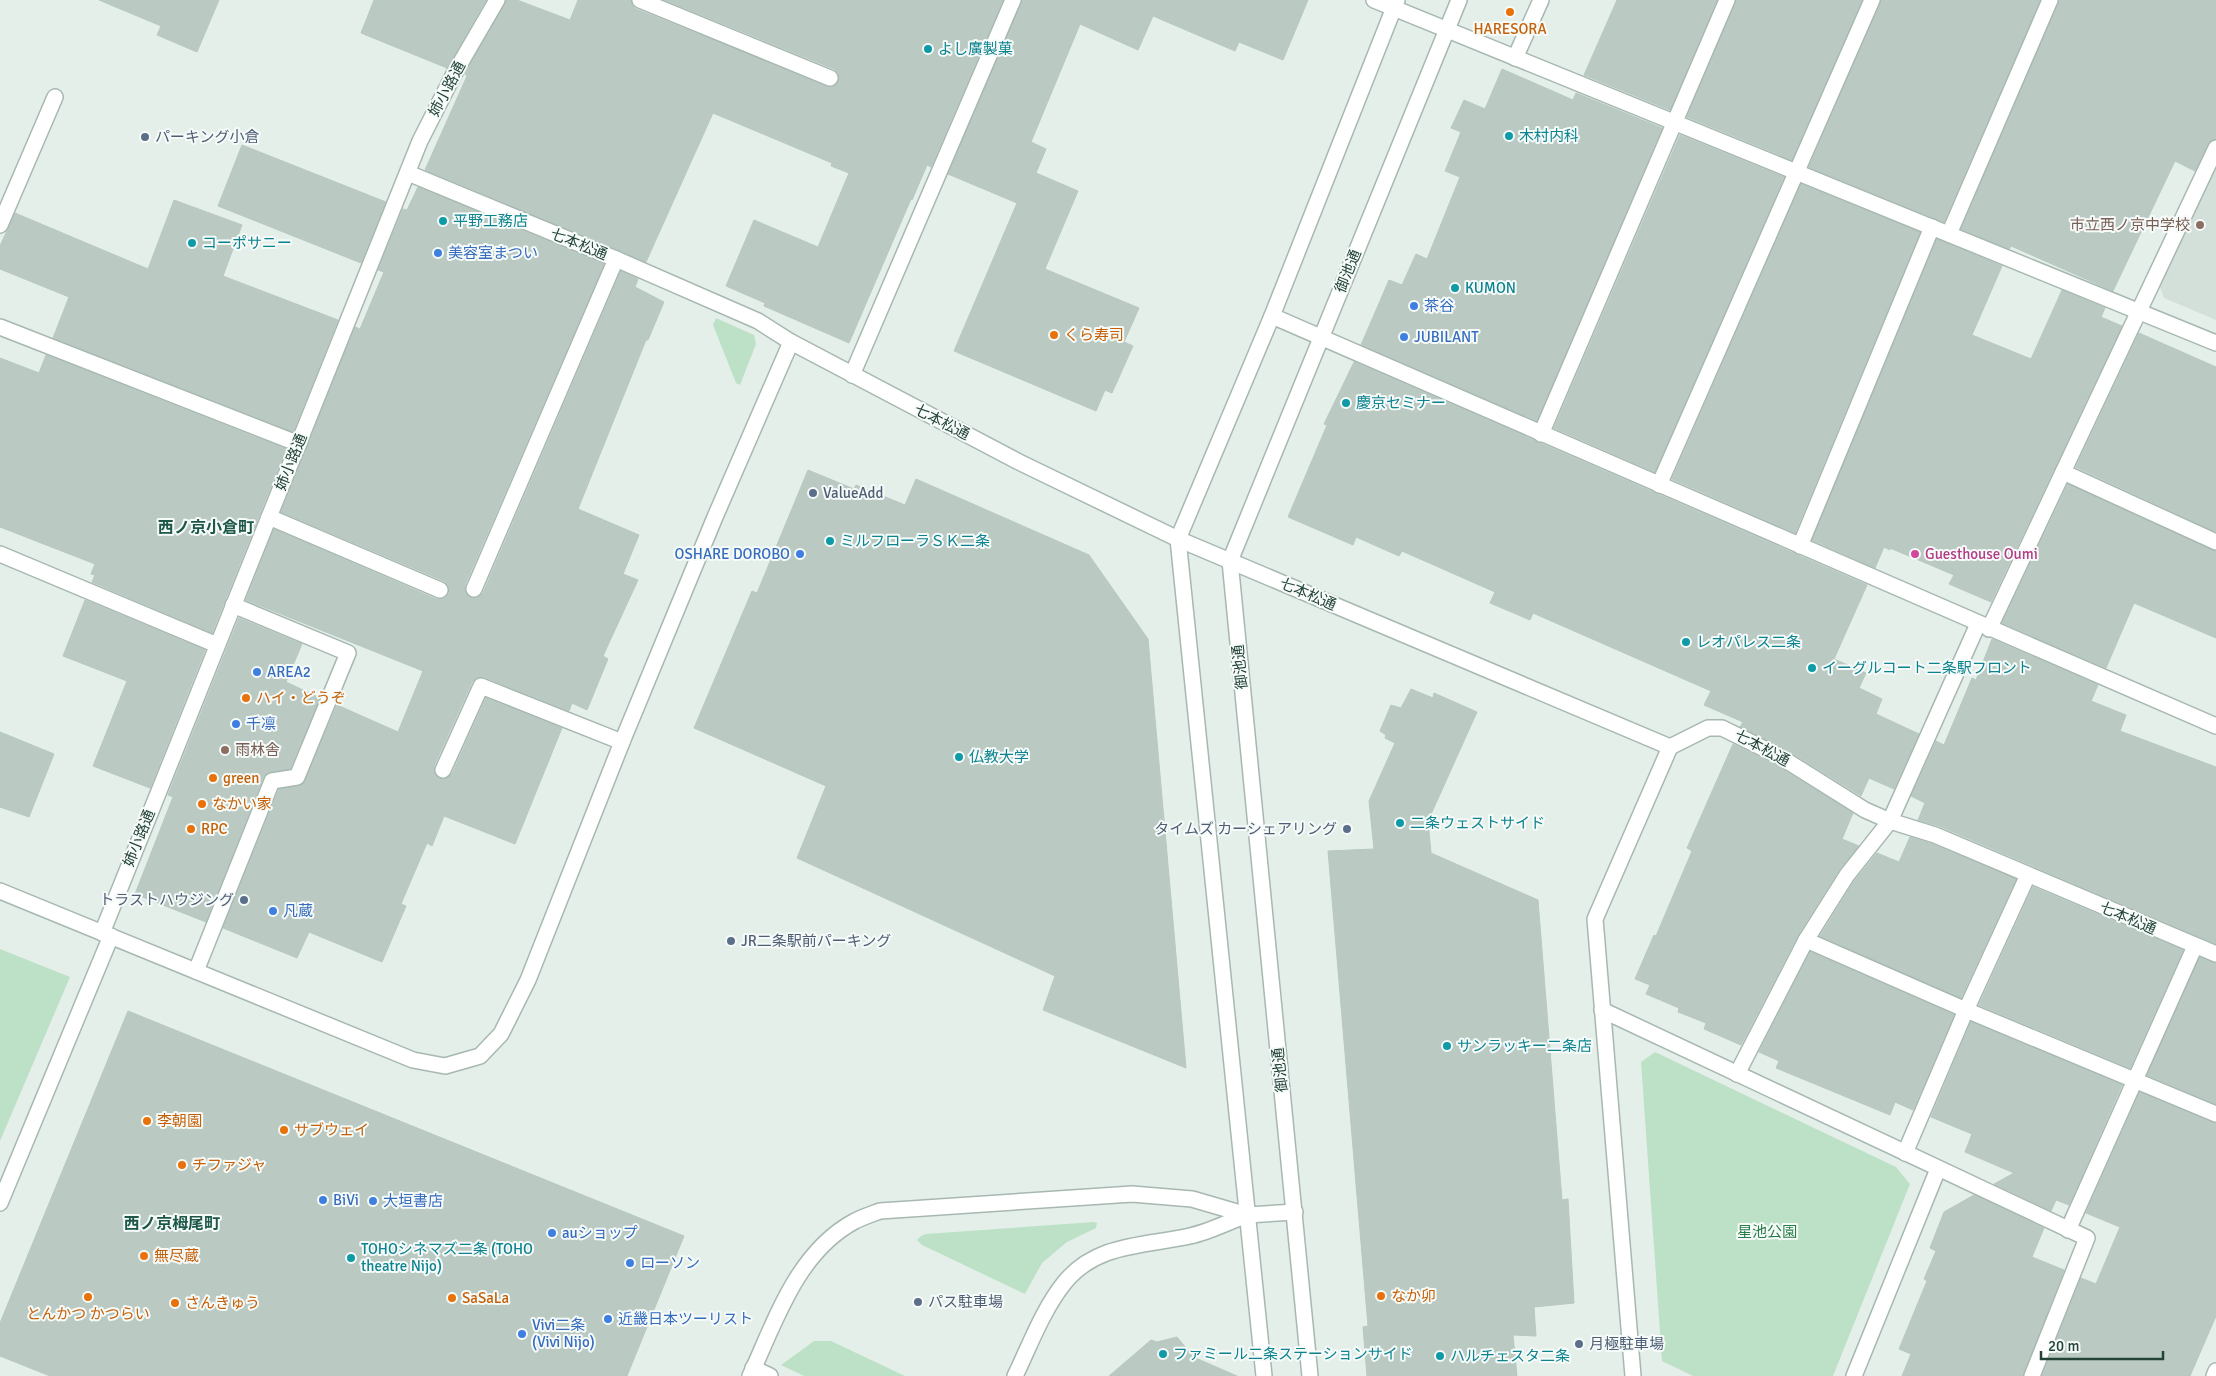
<svg xmlns="http://www.w3.org/2000/svg" width="2216" height="1376" font-family="Signika,'Noto Sans JP',sans-serif">
  <style>
    .built { fill: #d3dfd9 }
    .green { fill: #bde1c6 }
    .building { fill: #bacac3; stroke: #b7c9c1 }
    .lines { fill: none; stroke-linecap: round; stroke-linejoin: round }
    .service-casing { stroke: #a7b8b1; stroke-width: 18 }
    .minor-casing { stroke: #a7b8b1; stroke-width: 18 }
    .tertiary-casing { stroke: #a7b8b1; stroke-width: 18 }
    .service { stroke: #fff; stroke-width: 15 }
    .minor { stroke: #fff; stroke-width: 15 }
    .tertiary { stroke: #fff; stroke-width: 15 }
    .food-dot { fill: #e8710a; stroke: #f6fbf9; stroke-width: 2 }
    .culture-dot { fill: #0f9aa8; stroke: #f6fbf9; stroke-width: 2 }
    .service-dot { fill: #5c6f8a; stroke: #f6fbf9; stroke-width: 2 }
    .education-dot { fill: #8d6e63; stroke: #f6fbf9; stroke-width: 2 }
    .shop-dot { fill: #3f7fe0; stroke: #f6fbf9; stroke-width: 2 }
    .hotel-dot { fill: #d1479c; stroke: #f6fbf9; stroke-width: 2 }
    .labels { text-anchor: middle; stroke-width: 4; stroke-linejoin: round; paint-order: stroke }
    .food-label { font-size: 15px; fill: #c56008; stroke: #f6fbf9; text-anchor: start }
    .culture-label { font-size: 15px; fill: #0d838f; stroke: #f6fbf9; text-anchor: start }
    .street-label { font-size: 15px; fill: #234339; stroke: #f6fbf9 }
    .service-label { font-size: 15px; fill: #4e5e75; stroke: #f6fbf9; text-anchor: start }
    .education-label { font-size: 15px; fill: #785e54; stroke: #f6fbf9; text-anchor: end }
    .shop-label { font-size: 15px; fill: #366cbe; stroke: #f6fbf9; text-anchor: start }
    .hotel-label { font-size: 15px; fill: #b23c85; stroke: #f6fbf9; text-anchor: start }
    .park-label { font-size: 15px; fill: #2a7c48; stroke: #f6fbf9 }
    .neighbourhood-label { font-size: 16px; font-weight: bold; fill: #1d5747; stroke: #f6fbf9 }
  </style>
  <rect width="100%" height="100%" fill="#e5efea"/>
  <!-- built -->
  <path class="built" d="M2211,168L2216,170V320L2164,298L2157,279Z"/>
  <!-- green -->
  <g class="green">
    <path d="M716,318L754,335L756,344L740,385L736,383L713,325Z"/>
    <path d="M0,949L70,977L0,1141Z"/>
    <path d="M1655,1052L1896,1167L1910,1184L1833,1376H1693L1662,1361L1641,1062Z"/>
    <path d="M1094,1222L1097,1223L1096,1228L1067,1242L1042,1263L1025,1294L922,1245L917,1240L921,1236L926,1234Z"/>
    <path d="M814,1341H831L905,1376H804L781,1365Z"/>
  </g>
  <!-- building -->
  <g class="building">
    <path d="M99,0H219L197,52L157,35L161,26Z"/>
    <path d="M374,0H486L447,68L361,33Z"/>
    <path d="M506,0H517L570,20L578,0H631L632,5L636,9L831,87L839,81L838,73L834,69L665,0H1003L931,167L927,165L912,200L911,199L849,343L764,306L765,303L726,286L754,220L818,247L849,173L831,166L832,163L713,113L646,262L425,170L467,76L465,74Z"/>
    <path d="M1022,0H1308L1283,60L1239,42L1235,51L1153,16L1138,50L1080,24L1031,142L1046,149L1036,173L1078,191L1045,269L1139,308L1124,342L1133,346L1112,393L1105,390L1096,411L954,351L1017,203L948,174Z"/>
    <path d="M1617,0H1717L1670,110L1584,75Z"/>
    <path d="M1736,0H1862L1792,160L1687,117Z"/>
    <path d="M1881,0H2040L1944,222L1809,167Z"/>
    <path d="M2059,0H2216V139L2208,144L2195,171L2175,161L2113,291L2011,246L2009,249L1961,229Z"/>
    <path d="M1502,69L1573,100L1576,93L1662,128L1537,421L1361,345L1389,280L1402,285L1416,254L1427,259L1460,177L1445,171L1461,132L1451,128L1464,100L1485,109Z"/>
    <path d="M1680,135L1784,177L1655,472L1554,428Z"/>
    <path d="M242,145L386,202L361,263L218,206Z"/>
    <path d="M1801,184L1920,232L1795,533L1672,479Z"/>
    <path d="M418,187L604,264L465,585V591L470,597L476,598L483,593L621,271L638,279L635,287L664,302L648,340H646L578,509L639,535L623,574L638,580L603,656L608,659L587,710L572,703L569,711L484,677L476,678L472,682L434,766V771L439,778L444,779L452,774L486,698L562,728L515,844L444,816L432,846L427,843L401,904L406,906L382,962L309,932L297,958L223,928L279,789L299,786L305,781L337,705L398,732L423,671L246,600L274,529L436,599L445,598L449,593L448,585L444,581L281,512L355,327L360,329L384,272L378,270L403,209L407,210Z"/>
    <path d="M174,200L242,225L223,276L338,320L293,432L53,338L69,297L0,269V246L15,213L148,269Z"/>
    <path d="M1937,239L2002,266L1972,335L2031,359L2062,290L2105,308L2101,317L2122,326L1991,602L1949,584L1954,575L1890,548V550L1884,547L1875,568L1812,540Z"/>
    <path d="M2139,333L2216,367V532L2076,467Z"/>
    <path d="M46,355L286,449L212,633L92,582L95,575L91,574L95,564L0,527V358L39,373Z"/>
    <path d="M1354,362L1867,585L1834,659L1866,673L1859,688L1882,699L1876,714L1919,734L1894,789L1869,778L1861,796L1784,748L1740,727L1743,722L1704,705L1711,691L1533,613L1530,620L1490,603L1495,592L1402,551L1399,556L1356,537L1353,545L1288,517L1327,425L1324,424Z"/>
    <path d="M808,470L854,489L856,485L905,505L916,479L1089,555L1148,639L1186,1068L1043,1010L1055,976L797,858L826,786L694,728L752,591L757,593Z"/>
    <path d="M2068,484L2216,551V638L2134,603L2106,668L2002,623Z"/>
    <path d="M85,600L205,650L150,788L93,766L127,681L63,656Z"/>
    <path d="M239,618L302,644L286,682L320,698L290,769L270,772L263,778L206,922L135,894L173,797L168,795Z"/>
    <path d="M1992,639L2098,685L2091,701L2126,715L2120,731L2216,767V944L1939,826L1918,820L1925,803L1911,796L1936,741L1944,745L1972,678L1976,680Z"/>
    <path d="M1411,689L1433,698L1434,693L1477,712L1428,821L1431,853L1538,900L1562,1200L1568,1199L1574,1303L1534,1307L1536,1336L1513,1335L1517,1376H1367L1363,1327L1368,1326L1328,851L1374,849L1369,801L1395,743L1385,738L1386,735L1380,731L1391,705L1401,708Z"/>
    <path d="M0,732L54,754L29,817L0,807Z"/>
    <path d="M1733,744L1774,764L1853,813L1842,839L1859,846L1839,870L1798,935L1741,1045L1704,1029L1706,1023L1678,1012L1679,1008L1646,994L1650,985L1635,979L1654,935L1656,936L1692,851L1687,848Z"/>
    <path d="M1910,837L1932,844L2016,879L1961,998L1820,936L1855,880L1877,853L1899,862Z"/>
    <path d="M2033,887L2183,950L2130,1068L1979,1005Z"/>
    <path d="M1810,952L1954,1015L1913,1110L1895,1102L1890,1115L1776,1068L1779,1061L1759,1052Z"/>
    <path d="M2200,957L2216,963V1104L2147,1075Z"/>
    <path d="M128,1011L684,1236L627,1376H50L0,1356V1323Z"/>
    <path d="M1971,1022L2122,1085L2069,1205L2056,1200L2051,1211L1994,1184L2014,1173L1965,1152L1972,1134L1931,1117Z"/>
    <path d="M2140,1092L2216,1123V1316L2190,1376H2042L2081,1278L2096,1284L2120,1227L2086,1213Z"/>
    <path d="M1974,1195L2044,1228L2032,1257L2064,1270L2023,1376H1902L1911,1354L1899,1349L1927,1281L1924,1279L1936,1251L1930,1248L1944,1212Z"/>
    <path d="M1177,1337L1191,1354V1356L1237,1376H1109L1151,1340L1157,1342Z"/>
  </g>
  <g class="lines">
    <defs>
      <g id="service">
        <path d="M640,0L830,78"/>
        <path d="M1515,58L1541,0"/>
        <path d="M0,225L55,97"/>
        <path d="M1541,434L1727,0"/>
        <path d="M2063,472L2216,542"/>
        <path d="M1659,485L1872,0"/>
        <path d="M269,517L440,590"/>
        <path d="M1800,546L1932,227"/>
        <path d="M0,554L217,645"/>
        <path d="M474,589L616,259"/>
        <path d="M1989,629L2139,311"/>
        <path d="M443,770L481,686L622,742"/>
        <path d="M196,971L272,781L297,777L348,653L233,605"/>
        <path d="M1737,1074L1806,940L1847,875L1890,821L1978,624"/>
        <path d="M1905,1153L1966,1010L2028,875"/>
        <path d="M2068,1230L2195,946"/>
        <path d="M753,1368L770,1376"/>
        <path d="M750,1376C776,1320 797,1252 855,1221C863,1217 872,1214 880,1211L1132,1194L1192,1199L1247,1215"/>
        <path d="M1015,1376C1030,1345 1043,1309 1065,1282C1097,1243 1145,1246 1190,1236C1209,1232 1228,1222 1247,1215"/>
        <path d="M2214,1376L2216,1371"/>
      </g>
      <g id="minor">
        <path d="M1374,0L2216,343"/>
        <path d="M408,173L616,259L758,321L791,342"/>
        <path d="M1949,234L2050,0"/>
        <path d="M2139,311L2216,148"/>
        <path d="M1272,316L2216,726"/>
        <path d="M0,327L299,444"/>
        <path d="M852,375L1013,0"/>
        <path d="M102,933L420,141L454,74L497,0"/>
        <path d="M1806,940L1966,1010L2216,1114"/>
        <path d="M1602,1010L2087,1238L2032,1376"/>
        <path d="M1247,1215L1295,1212"/>
        <path d="M1633,1376L1595,919L1670,747L1708,728H1722L1779,756L1865,810L1890,821L1935,835L2216,954"/>
        <path d="M1854,1376L1938,1169"/>
      </g>
      <g id="tertiary">
        <path d="M0,891L413,1060L445,1066L480,1056L501,1034L528,980L622,742L715,517L791,342L1019,462L1178,539L1670,747"/>
        <path d="M0,1203L111,936"/>
        <path d="M1264,1376L1178,539L1272,316L1397,0"/>
        <path d="M1310,1376L1230,561L1459,0"/>
      </g>
    </defs>
    <!-- service casing -->
    <use href="#service" class="service-casing"/>
    <!-- minor casing -->
    <use href="#minor" class="minor-casing"/>
    <!-- tertiary casing -->
    <use href="#tertiary" class="tertiary-casing"/>
    <!-- service -->
    <use href="#service" class="service"/>
    <!-- minor -->
    <use href="#minor" class="minor"/>
    <!-- tertiary -->
    <use href="#tertiary" class="tertiary"/>
  </g>
  <!-- markers -->
  <g class="food-dot">
    <circle cx="1510" cy="12" r="5"/>
    <circle cx="1054" cy="335" r="5"/>
    <circle cx="246" cy="698" r="5"/>
    <circle cx="213" cy="778" r="5"/>
    <circle cx="202" cy="804" r="5"/>
    <circle cx="191" cy="829" r="5"/>
    <circle cx="147" cy="1121" r="5"/>
    <circle cx="284" cy="1130" r="5"/>
    <circle cx="182" cy="1165" r="5"/>
    <circle cx="144" cy="1256" r="5"/>
    <circle cx="1381" cy="1296" r="5"/>
    <circle cx="88" cy="1297" r="5"/>
    <circle cx="452" cy="1298" r="5"/>
    <circle cx="175" cy="1303" r="5"/>
  </g>
  <g class="culture-dot">
    <circle cx="928" cy="49" r="5"/>
    <circle cx="1509" cy="136" r="5"/>
    <circle cx="443" cy="221" r="5"/>
    <circle cx="192" cy="243" r="5"/>
    <circle cx="1455" cy="288" r="5"/>
    <circle cx="1346" cy="403" r="5"/>
    <circle cx="830" cy="541" r="5"/>
    <circle cx="1686" cy="642" r="5"/>
    <circle cx="1812" cy="668" r="5"/>
    <circle cx="959" cy="757" r="5"/>
    <circle cx="1400" cy="823" r="5"/>
    <circle cx="1447" cy="1046" r="5"/>
    <circle cx="351" cy="1258" r="5"/>
    <circle cx="1163" cy="1354" r="5"/>
    <circle cx="1440" cy="1356" r="5"/>
  </g>
  <g class="service-dot">
    <circle cx="145" cy="137" r="5"/>
    <circle cx="813" cy="493" r="5"/>
    <circle cx="1347" cy="829" r="5"/>
    <circle cx="244" cy="900" r="5"/>
    <circle cx="731" cy="941" r="5"/>
    <circle cx="918" cy="1302" r="5"/>
    <circle cx="1579" cy="1344" r="5"/>
  </g>
  <g class="education-dot">
    <circle cx="2200" cy="225" r="5"/>
    <circle cx="225" cy="750" r="5"/>
  </g>
  <g class="shop-dot">
    <circle cx="438" cy="253" r="5"/>
    <circle cx="1414" cy="306" r="5"/>
    <circle cx="1404" cy="337" r="5"/>
    <circle cx="800" cy="554" r="5"/>
    <circle cx="257" cy="672" r="5"/>
    <circle cx="236" cy="724" r="5"/>
    <circle cx="273" cy="911" r="5"/>
    <circle cx="323" cy="1200" r="5"/>
    <circle cx="373" cy="1201" r="5"/>
    <circle cx="552" cy="1233" r="5"/>
    <circle cx="630" cy="1263" r="5"/>
    <circle cx="608" cy="1319" r="5"/>
    <circle cx="522" cy="1334" r="5"/>
  </g>
  <circle class="hotel-dot" cx="1915" cy="554" r="5"/>
  <g class="labels">
    <!-- food labels -->
    <g class="food-label">
      <text x="1510" y="34" text-anchor="middle">HARESORA</text>
      <text x="1064" y="340">くら寿司</text>
      <text x="256" y="703">ハイ・どうぞ</text>
      <text x="223" y="783">green</text>
      <text x="212" y="809">なかい家</text>
      <text x="201" y="834">RPC</text>
      <text x="157" y="1126">李朝園</text>
      <text x="294" y="1135">サブウェイ</text>
      <text x="192" y="1170">チファジャ</text>
      <text x="154" y="1261">無尽蔵</text>
      <text x="1391" y="1301">なか卯</text>
      <text x="462" y="1303">SaSaLa</text>
      <text x="185" y="1308">さんきゅう</text>
      <text x="88" y="1319" text-anchor="middle">とんかつ かつらい</text>
    </g>
    <!-- culture labels -->
    <g class="culture-label">
      <text x="938" y="54">よし廣製菓</text>
      <text x="1519" y="141">木村内科</text>
      <text x="453" y="226">平野工務店</text>
      <text x="202" y="248">コーポサニー</text>
      <text x="1465" y="293">KUMON</text>
      <text x="1356" y="408">慶京セミナー</text>
      <text x="840" y="546">ミルフローラＳＫ二条</text>
      <text x="1696" y="647">レオパレス二条</text>
      <text x="1822" y="673">イーグルコート二条駅フロント</text>
      <text x="969" y="762">仏教大学</text>
      <text x="1410" y="828">二条ウェストサイド</text>
      <text x="1457" y="1051">サンラッキー二条店</text>
      <text x="361" y="1254">TOHOシネマズ二条 (TOHO<tspan x="361" dy="17">theatre Nijo)</tspan></text>
      <text x="1173" y="1359">ファミール二条ステーションサイド</text>
      <text x="1450" y="1361">ハルチェスタ二条</text>
    </g>
    <!-- street labels -->
    <g class="street-label">
      <text transform="translate(447 89) rotate(-62)" y="5">姉小路通</text>
      <text transform="translate(579 244) rotate(22)" y="5">七本松通</text>
      <text transform="translate(1348 271) rotate(-68)" y="5">御池通</text>
      <text transform="translate(942 422) rotate(27)" y="5">七本松通</text>
      <text transform="translate(291 462) rotate(-68)" y="5">姉小路通</text>
      <text transform="translate(1308 594) rotate(23)" y="5">七本松通</text>
      <text transform="translate(1240 667) rotate(-96)" y="5">御池通</text>
      <text transform="translate(1762 748) rotate(28)" y="5">七本松通</text>
      <text transform="translate(139 838) rotate(-68)" y="5">姉小路通</text>
      <text transform="translate(2128 918) rotate(23)" y="5">七本松通</text>
      <text transform="translate(1280 1070) rotate(-96)" y="5">御池通</text>
    </g>
    <!-- service labels -->
    <g class="service-label">
      <text x="155" y="142">パーキング小倉</text>
      <text x="823" y="498">ValueAdd</text>
      <text x="1337" y="834" text-anchor="end">タイムズ カーシェアリング</text>
      <text x="234" y="905" text-anchor="end">トラストハウジング</text>
      <text x="741" y="946">JR二条駅前パーキング</text>
      <text x="928" y="1307">パス駐車場</text>
      <text x="1589" y="1349">月極駐車場</text>
    </g>
    <!-- education labels -->
    <g class="education-label">
      <text x="2190" y="230">市立西ノ京中学校</text>
      <text x="235" y="755" text-anchor="start">雨林舎</text>
    </g>
    <!-- shop labels -->
    <g class="shop-label">
      <text x="448" y="258">美容室まつい</text>
      <text x="1424" y="311">茶谷</text>
      <text x="1414" y="342">JUBILANT</text>
      <text x="790" y="559" text-anchor="end">OSHARE DOROBO</text>
      <text x="267" y="677">AREA2</text>
      <text x="246" y="729">千凛</text>
      <text x="283" y="916">凡蔵</text>
      <text x="333" y="1205">BiVi</text>
      <text x="383" y="1206">大垣書店</text>
      <text x="562" y="1238">auショップ</text>
      <text x="640" y="1268">ローソン</text>
      <text x="618" y="1324">近畿日本ツーリスト</text>
      <text x="532" y="1330">Vivi二条<tspan x="532" dy="17">(Vivi Nijo)</tspan></text>
    </g>
    <!-- hotel labels -->
    <g class="hotel-label">
      <text x="1925" y="559">Guesthouse Oumi</text>
    </g>
    <!-- park labels -->
    <g class="park-label">
      <text x="1767" y="1237">星池公園</text>
    </g>
    <!-- neighbourhood labels -->
    <g class="neighbourhood-label">
      <text x="206" y="533">西ノ京小倉町</text>
      <text x="172" y="1229">西ノ京栂尾町</text>
    </g>
  </g>
  <!-- scale -->
  <path d="M2041 1351v8h122v-8" fill="none" stroke="#234339" stroke-width="2.5"/>
  <text x="2048" y="1351" font-size="15" fill="#234339" stroke="#f6fbf9" stroke-width="4" paint-order="stroke">20 m</text>
</svg>
